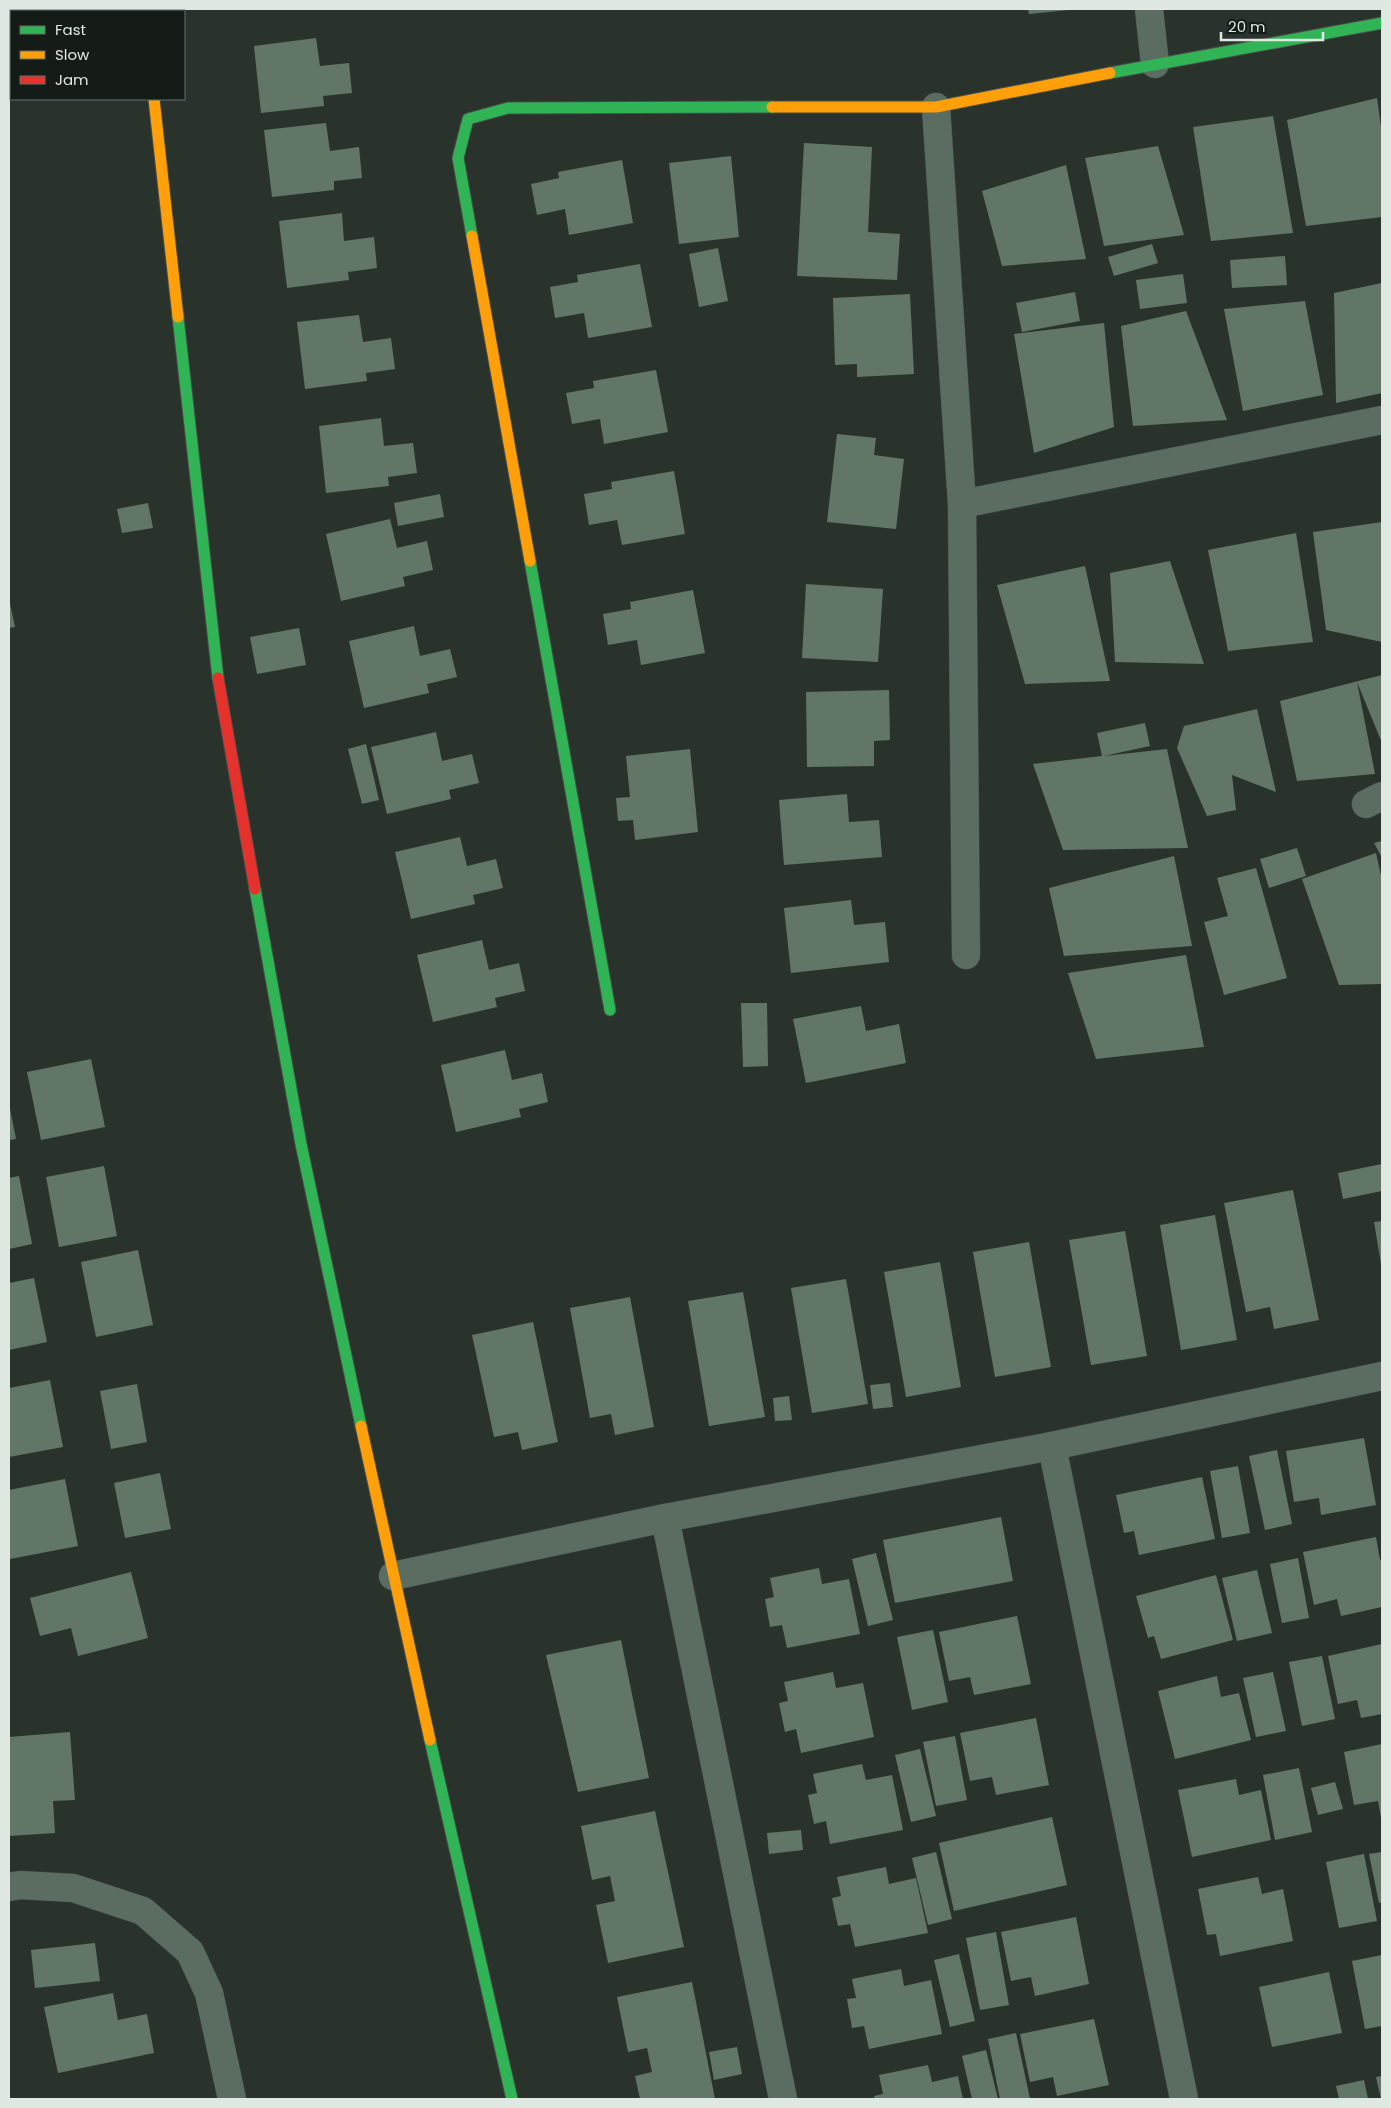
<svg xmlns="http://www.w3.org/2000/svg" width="1391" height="2108" font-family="Poppins,sans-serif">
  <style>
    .building { fill: #627668 }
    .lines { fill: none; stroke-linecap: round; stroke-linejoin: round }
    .street-casing { stroke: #484e4a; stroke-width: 29 }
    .fast-casing { stroke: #484e4a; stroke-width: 13 }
    .slow-casing { stroke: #484e4a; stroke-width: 13 }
    .jam-casing { stroke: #484e4a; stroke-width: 13 }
    .street { stroke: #5b6d61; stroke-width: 28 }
    .fast { stroke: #30b455; stroke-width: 11 }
    .slow { stroke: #ff9f0a; stroke-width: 11 }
    .jam { stroke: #e5322d; stroke-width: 11 }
  </style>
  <rect width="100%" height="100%" fill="#2a322c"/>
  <!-- building -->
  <g class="building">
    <path d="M1028,9H1069V10L1029,14Z"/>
    <path d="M316,38L320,66L349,63L352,93L323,96L324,106L261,113L254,46Z"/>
    <path d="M1377,98L1382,134V217L1306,226L1287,120Z"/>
    <path d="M1273,116L1293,233L1211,241L1193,127Z"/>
    <path d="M326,123L330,151L359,147L362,178L334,181V190L272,197L264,130Z"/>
    <path d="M804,143L872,147L868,232L900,234L897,280L797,276Z"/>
    <path d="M1158,146L1184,235L1104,246L1085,158Z"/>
    <path d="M731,156L739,237L679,244L669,163Z"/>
    <path d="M622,160L633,223L569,235L565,209L537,215L531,184L559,178L558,172Z"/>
    <path d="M1066,165L1086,259L1002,266L982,191Z"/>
    <path d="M342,213L344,241L374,237L377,268L348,272L349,280L287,288L279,221Z"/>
    <path d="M1152,244L1158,263L1114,276L1108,257Z"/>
    <path d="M718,248L728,301L699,307L689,254Z"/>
    <path d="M1285,256L1287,285L1232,288L1230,260Z"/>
    <path d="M640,264L652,327L588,338L584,313L555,318L550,287L578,282L577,275Z"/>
    <path d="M1183,274L1187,303L1140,309L1136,280Z"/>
    <path d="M1382,283V393L1336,403L1334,293Z"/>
    <path d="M1075,292L1080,321L1022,332L1016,303Z"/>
    <path d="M910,294L914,374L857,377V364L835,365L833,298Z"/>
    <path d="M1305,301L1323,395L1243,411L1224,309Z"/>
    <path d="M1186,311L1227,420L1133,426L1121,326Z"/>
    <path d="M359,315L363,342L391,338L395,369L366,373L367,381L305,389L297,322Z"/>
    <path d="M1104,323L1114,427L1034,453L1014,334Z"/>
    <path d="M656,370L668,432L604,444L600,419L572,424L566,393L594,388L593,381Z"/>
    <path d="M381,418L384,446L413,443L417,473L388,477L389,486L326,493L319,426Z"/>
    <path d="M837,434L876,438L874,455L904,459L896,529L827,522Z"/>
    <path d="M674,471L685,534L622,545L617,520L589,525L584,494L612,489L611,482Z"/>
    <path d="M440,494L444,517L398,526L394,503Z"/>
    <path d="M148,503L153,528L122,533L117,509Z"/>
    <path d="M390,519L397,548L427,541L433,570L403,577L405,586L341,601L326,534Z"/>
    <path d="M1382,522V642L1326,630L1313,532Z"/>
    <path d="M1296,533L1313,642L1228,651L1208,550Z"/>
    <path d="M1170,561L1204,664L1115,662L1110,573Z"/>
    <path d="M1085,566L1110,681L1025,684L997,585Z"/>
    <path d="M806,584L883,589L878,662L802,658Z"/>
    <path d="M693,590L705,653L641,665L637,640L608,645L603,614L631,609L630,602Z"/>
    <path d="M9,599L15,627L9,628Z"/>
    <path d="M414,626L420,656L450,649L457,677L427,684L429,693L364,708L349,641Z"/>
    <path d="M299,628L306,665L257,674L250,637Z"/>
    <path d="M1382,675V743L1357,682L1375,774L1297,781L1280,701Z"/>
    <path d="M889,690L890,740L874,741V766L807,767L806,692Z"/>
    <path d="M1257,709L1276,792L1232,775L1236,810L1207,816L1177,748L1184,726Z"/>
    <path d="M1145,723L1150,746L1104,756L1167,749L1188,848L1063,850L1033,764L1102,756L1097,733Z"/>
    <path d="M436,732L442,761L472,754L479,783L449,790L451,799L387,814L371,747Z"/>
    <path d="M366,744L379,800L362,804L348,749Z"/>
    <path d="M690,749L698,832L635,840L633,820L618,821L616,798L630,797L626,756Z"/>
    <path d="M847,794L849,822L879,820L882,857L784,865L779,800Z"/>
    <path d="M460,837L467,866L496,859L503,888L473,895L475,904L411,919L395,852Z"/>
    <path d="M1382,841V858L1374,843Z"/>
    <path d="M1297,848L1306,876L1269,888L1260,859Z"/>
    <path d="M1376,853L1382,880V984L1339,985L1302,879Z"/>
    <path d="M1174,856L1192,946L1064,956L1049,888Z"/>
    <path d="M1256,868L1287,978L1224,995L1204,922L1228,916L1217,878Z"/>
    <path d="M851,900L854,925L885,922L889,962L791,973L784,908Z"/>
    <path d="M482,940L489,970L519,963L525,991L495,998L497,1007L433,1022L417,955Z"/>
    <path d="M1186,955L1204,1047L1096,1059L1068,973Z"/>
    <path d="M741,1003H767L768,1066L743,1067Z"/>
    <path d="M861,1006L866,1031L899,1024L906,1063L806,1083L793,1019Z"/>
    <path d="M505,1050L512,1080L542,1073L548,1102L519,1109L521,1117L456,1132L441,1065Z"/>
    <path d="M91,1059L105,1127L41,1140L27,1072Z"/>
    <path d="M9,1104L16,1139L9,1140Z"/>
    <path d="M1382,1164V1191L1343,1199L1338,1173Z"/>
    <path d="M104,1166L117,1236L59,1247L46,1177Z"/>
    <path d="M19,1176L32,1244L9,1249V1178Z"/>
    <path d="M1293,1190L1319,1320L1274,1329L1270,1307L1246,1312L1224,1203Z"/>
    <path d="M1215,1215L1237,1340L1181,1350L1160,1225Z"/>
    <path d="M1382,1221V1264H1381L1374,1222Z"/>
    <path d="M1125,1231L1147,1356L1091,1365L1069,1240Z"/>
    <path d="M1029,1242L1051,1367L995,1377L973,1252Z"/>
    <path d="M138,1250L153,1325L96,1337L81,1262Z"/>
    <path d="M940,1262L961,1387L906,1397L884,1272Z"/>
    <path d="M34,1278L47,1342L9,1350V1283Z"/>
    <path d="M846,1279L868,1404L812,1413L791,1288Z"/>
    <path d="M743,1292L765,1417L709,1426L688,1301Z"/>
    <path d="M630,1297L654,1427L615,1435L611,1414L590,1418L570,1308Z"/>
    <path d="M533,1322L558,1442L522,1450L518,1432L494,1437L472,1335Z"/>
    <path d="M50,1380L63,1447L9,1457V1388Z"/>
    <path d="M890,1383L893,1407L873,1409L870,1385Z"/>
    <path d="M137,1384L147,1442L111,1449L100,1391Z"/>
    <path d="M789,1396L792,1420L775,1421L773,1398Z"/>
    <path d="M1364,1438L1376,1505L1321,1515L1319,1498L1294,1502L1286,1451Z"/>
    <path d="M1277,1450L1292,1524L1265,1530L1249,1456Z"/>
    <path d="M1238,1466L1250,1533L1222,1538L1210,1471Z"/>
    <path d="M160,1473L171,1529L125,1538L114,1483Z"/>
    <path d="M1202,1477L1215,1539L1139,1555L1134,1531L1124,1533L1116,1495Z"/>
    <path d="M65,1479L78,1546L10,1559L9,1490Z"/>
    <path d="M1001,1517L1013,1581L895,1603L883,1540Z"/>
    <path d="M1376,1537L1380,1560L1382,1559V1607L1341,1616L1337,1599L1314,1605L1303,1552Z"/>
    <path d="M876,1553L893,1620L868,1626L852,1559Z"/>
    <path d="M1298,1558L1309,1618L1282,1623L1270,1564Z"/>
    <path d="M819,1568L822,1584L849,1579L860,1634L787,1648L782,1625L770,1627L765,1599L774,1597L770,1578Z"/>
    <path d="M1257,1570L1272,1633L1237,1641L1222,1578Z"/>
    <path d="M131,1572L148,1638L78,1656L71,1628L40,1636L30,1598Z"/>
    <path d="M1216,1575L1233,1640L1161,1659L1154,1636L1148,1638L1136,1596Z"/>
    <path d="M1017,1616L1031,1684L974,1695L970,1677L949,1681L939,1632Z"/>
    <path d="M933,1630L948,1702L912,1710L897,1637Z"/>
    <path d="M621,1640L649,1778L578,1792L546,1655Z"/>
    <path d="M1382,1644V1714L1361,1718L1357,1700L1338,1704L1328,1656Z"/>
    <path d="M1322,1656L1335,1719L1302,1726L1289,1662Z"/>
    <path d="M833,1672L836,1688L863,1683L874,1737L801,1753L796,1729L785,1732L779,1703L788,1701L784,1682Z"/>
    <path d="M1273,1672L1286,1731L1256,1737L1243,1678Z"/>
    <path d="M1217,1676L1221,1697L1239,1693L1251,1740L1175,1759L1158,1691Z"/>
    <path d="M1036,1718L1049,1785L996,1795L992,1777L970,1781L960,1733Z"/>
    <path d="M70,1732L75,1800L53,1801L55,1833L9,1836V1737Z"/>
    <path d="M955,1736L967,1800L936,1806L923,1742Z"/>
    <path d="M1382,1744V1818H1381L1378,1801L1354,1805L1344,1752Z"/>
    <path d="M920,1749L936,1816L911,1822L895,1755Z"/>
    <path d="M862,1764L866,1780L892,1775L903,1830L830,1844L826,1821L814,1824L808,1795L817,1793L813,1774Z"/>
    <path d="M1299,1768L1312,1832L1275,1840L1263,1775Z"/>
    <path d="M1236,1779L1239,1795L1261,1790L1271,1840L1192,1857L1178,1790Z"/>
    <path d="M1335,1782L1343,1809L1318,1815L1311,1788Z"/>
    <path d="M655,1811L684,1947L608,1963L596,1905L615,1901L610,1876L592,1880L581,1826Z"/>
    <path d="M1052,1817L1067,1885L954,1911L939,1843Z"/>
    <path d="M801,1830L803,1850L769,1854L767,1833Z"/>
    <path d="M936,1852L952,1919L928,1925L912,1858Z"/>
    <path d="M1382,1852V1902L1379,1903L1369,1854Z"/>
    <path d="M1364,1854L1377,1921L1339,1928L1326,1862Z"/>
    <path d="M886,1867L889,1884L916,1878L928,1933L855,1947L850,1924L838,1926L832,1898L841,1896L837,1877Z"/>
    <path d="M1258,1877L1262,1894L1283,1889L1293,1941L1220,1956L1216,1934L1207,1935L1198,1889Z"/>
    <path d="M1076,1917L1089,1984L1035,1996L1031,1977L1011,1981L1001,1932Z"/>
    <path d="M996,1932L1009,2005L980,2010L966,1938Z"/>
    <path d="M95,1943L100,1981L35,1988L31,1950Z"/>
    <path d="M959,1954L975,2021L950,2027L934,1960Z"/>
    <path d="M1382,1955V2026L1365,2029L1352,1961Z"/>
    <path d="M901,1969L904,1986L931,1980L942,2034L869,2049L864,2026L852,2028L847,1999L856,1998L852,1979Z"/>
    <path d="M1329,1972L1342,2033L1272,2047L1259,1987Z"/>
    <path d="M692,1982L715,2099H640L635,2076L652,2072L647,2048L628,2052L617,1997Z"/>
    <path d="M113,1993L118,2020L147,2014L154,2053L58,2073L44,2007Z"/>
    <path d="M1094,2019L1109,2085L1057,2096L1053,2077L1030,2082L1020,2034Z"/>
    <path d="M1016,2033L1030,2099H1000L988,2039Z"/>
    <path d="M737,2047L742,2074L714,2080L709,2052Z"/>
    <path d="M986,2050L998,2099H972L962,2056Z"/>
    <path d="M928,2065L932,2082L958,2076L963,2099H875L874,2096L883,2094L879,2075Z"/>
    <path d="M1382,2076V2099H1381L1376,2077Z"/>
    <path d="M1364,2080L1368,2099H1339L1336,2086Z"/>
  </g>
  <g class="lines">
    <defs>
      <g id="street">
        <path d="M1149,9L1155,64"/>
        <path d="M936,107L962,504L966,955"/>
        <path d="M962,504L1382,420"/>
        <path d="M1366,804L1382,796"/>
        <path d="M1052,1446L1184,2099"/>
        <path d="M665,1518L783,2099"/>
        <path d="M393,1576L665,1518L1052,1446L1382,1376"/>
        <path d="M9,1887L20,1885L73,1888L143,1911L190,1952L209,1993L232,2099"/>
      </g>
      <g id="fast">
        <path d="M144,9V11"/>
        <path d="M1110,73L1382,23"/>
        <path d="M472,236L458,158L468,119L508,108L772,107"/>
        <path d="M178,317L218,678"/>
        <path d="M530,561L610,1010"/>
        <path d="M255,889L301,1144L361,1426"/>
        <path d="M430,1740L512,2099"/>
      </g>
      <g id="slow">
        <path d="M154,99L178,317"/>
        <path d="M772,107H936L1110,73"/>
        <path d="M472,236L530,561"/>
        <path d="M361,1426L430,1740"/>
      </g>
      <path id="jam" d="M218,678L255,889"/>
    </defs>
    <!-- street casing -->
    <use href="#street" class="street-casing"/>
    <!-- fast casing -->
    <use href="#fast" class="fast-casing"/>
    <!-- slow casing -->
    <use href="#slow" class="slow-casing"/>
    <!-- jam casing -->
    <use href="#jam" class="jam-casing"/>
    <!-- street -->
    <use href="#street" class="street"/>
    <!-- fast -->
    <use href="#fast" class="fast"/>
    <!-- slow -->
    <use href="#slow" class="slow"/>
    <!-- jam -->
    <use href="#jam" class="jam"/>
  </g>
  <!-- border -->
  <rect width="1391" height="2108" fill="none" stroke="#dfe9e2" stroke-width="20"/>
  <!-- legend -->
  <rect x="10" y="10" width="175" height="90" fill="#151c17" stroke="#666e68"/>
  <rect x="20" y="26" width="25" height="8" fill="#30b455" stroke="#666e68"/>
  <text x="55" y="35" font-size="15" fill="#dfe9e2">Fast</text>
  <rect x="20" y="51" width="25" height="8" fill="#ff9f0a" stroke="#666e68"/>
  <text x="55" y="60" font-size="15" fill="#dfe9e2">Slow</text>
  <rect x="20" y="76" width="25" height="8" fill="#e5322d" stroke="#666e68"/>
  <text x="55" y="85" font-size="15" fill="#dfe9e2">Jam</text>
  <!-- scale -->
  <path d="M1221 32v8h102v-8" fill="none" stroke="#dfe9e2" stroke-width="2.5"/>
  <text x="1228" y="32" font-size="15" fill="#dfe9e2" stroke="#151c17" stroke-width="4" paint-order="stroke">20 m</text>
</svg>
